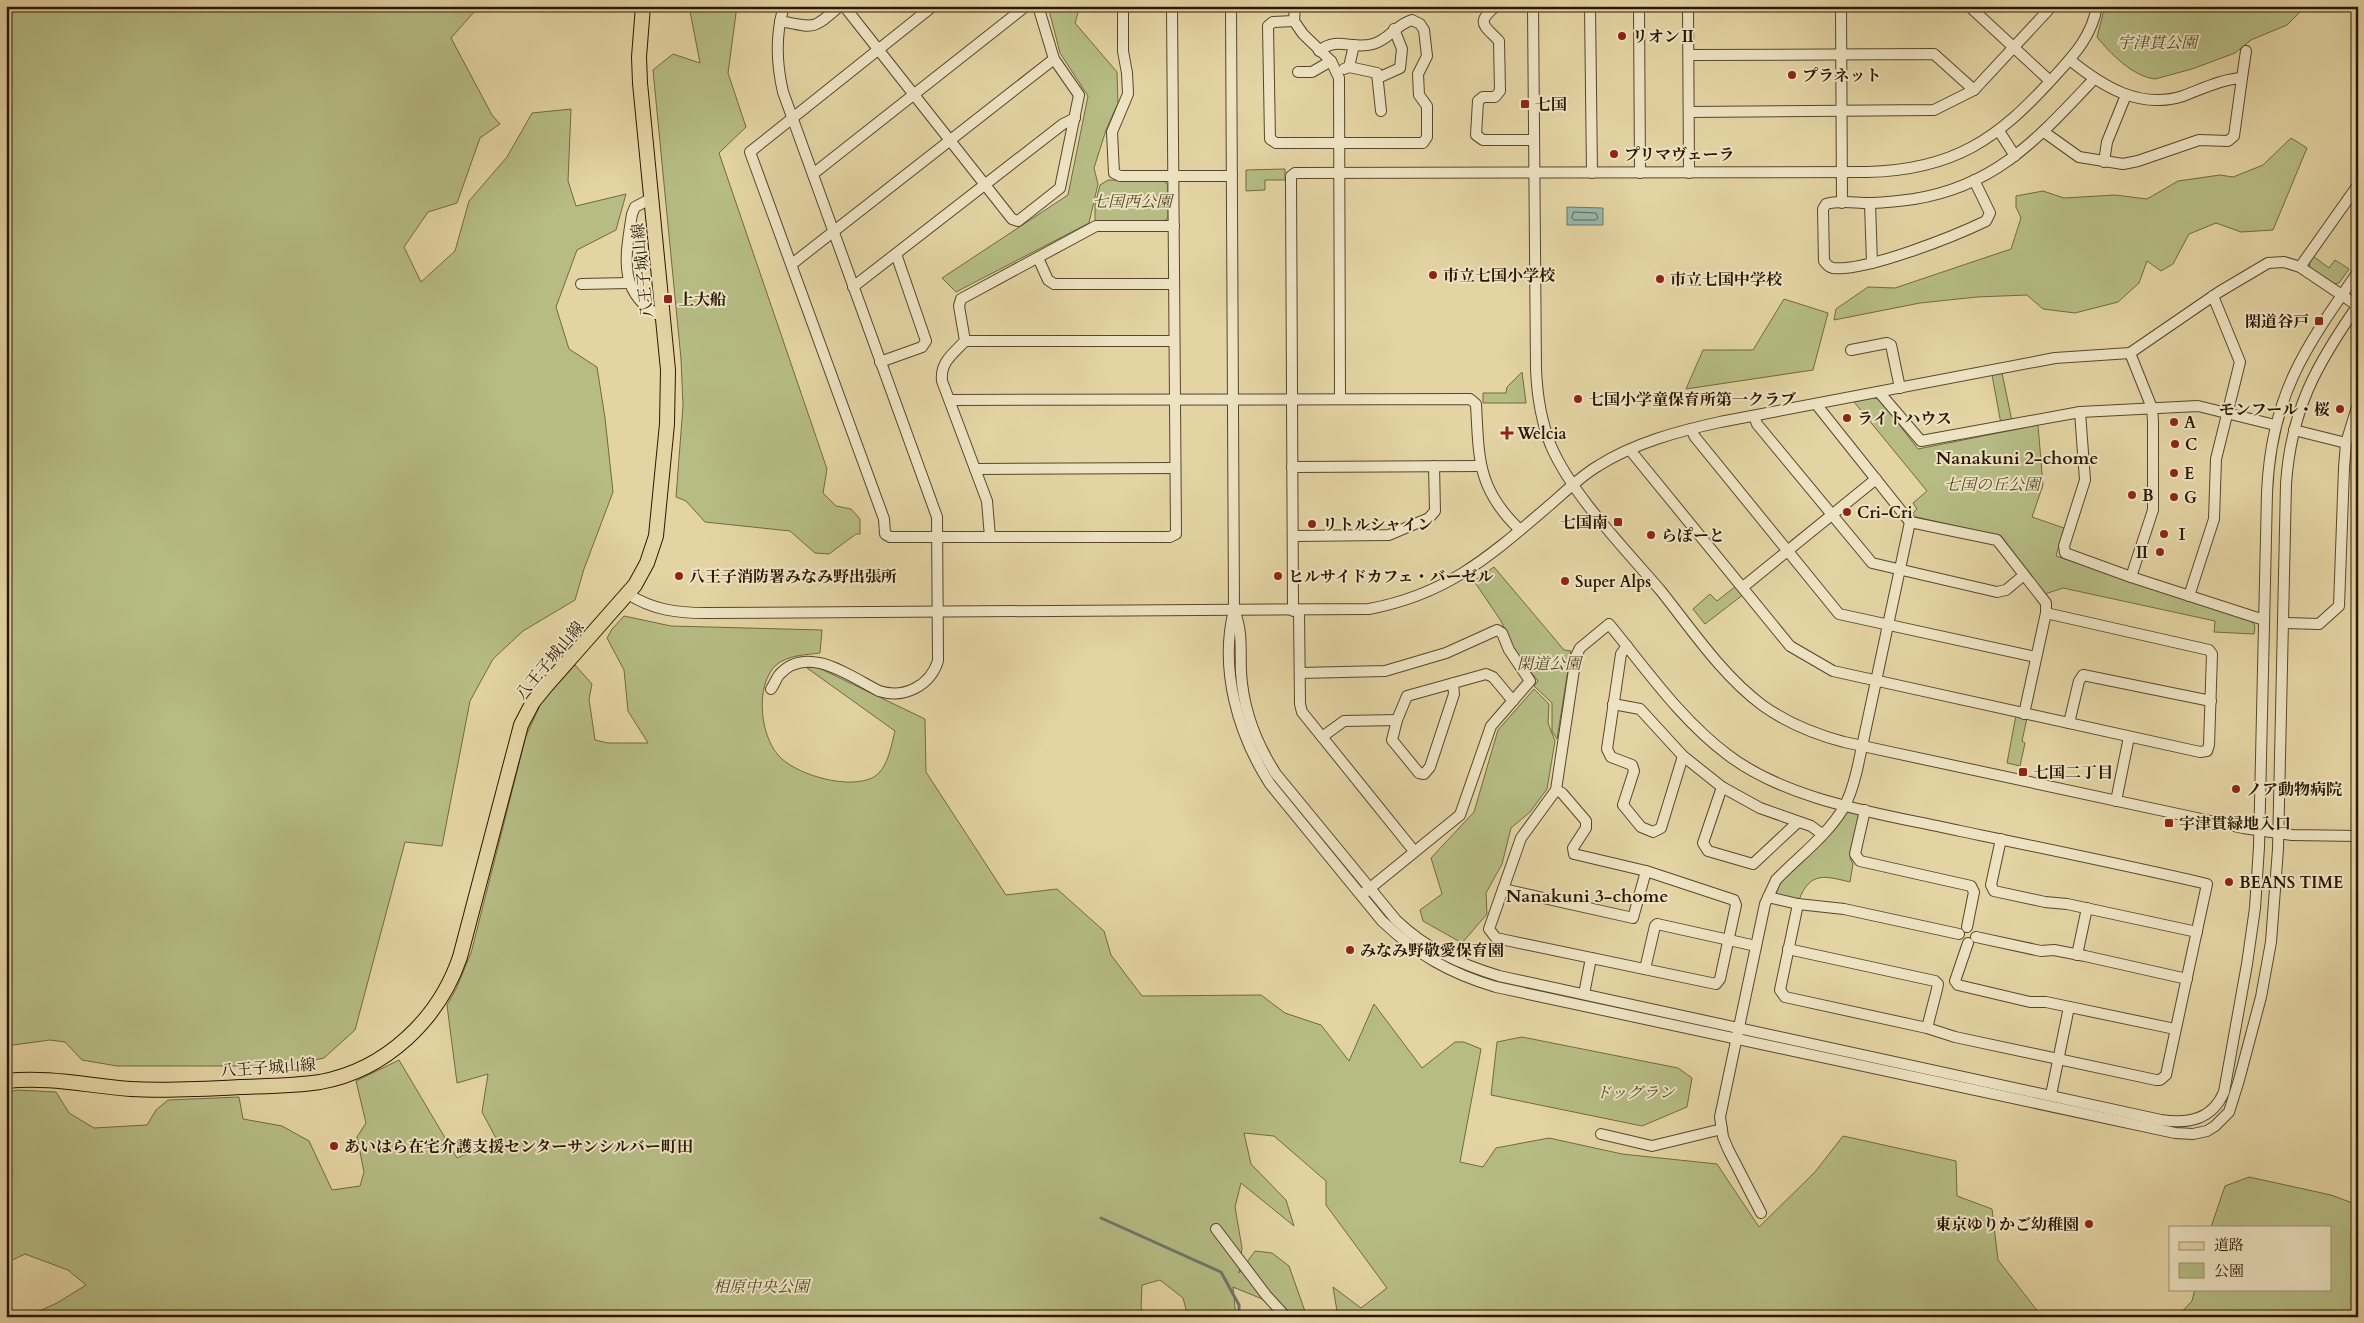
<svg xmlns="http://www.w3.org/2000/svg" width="2364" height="1323" font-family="Cardo,'Noto Serif JP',serif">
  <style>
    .green { fill: #b6bc84; stroke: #706a42 }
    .water { fill: #97b7ad; stroke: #6b7768 }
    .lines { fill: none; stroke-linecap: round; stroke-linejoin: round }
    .shore { stroke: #606757; stroke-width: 1 }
    .stream { stroke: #6b7768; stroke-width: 3 }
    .minor-casing { stroke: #58462a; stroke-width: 12 }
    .major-casing { stroke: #2a1701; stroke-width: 16 }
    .minor { stroke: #ede3c3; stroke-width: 10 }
    .major { stroke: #e4d4a3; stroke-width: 14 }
    .poi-dot { fill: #8f2418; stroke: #ede3c3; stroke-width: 2 }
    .labels { text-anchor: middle; stroke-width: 4; stroke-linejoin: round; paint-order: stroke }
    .poi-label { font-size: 16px; font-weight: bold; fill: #2a1701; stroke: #ede3c3; text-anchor: start }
    .park-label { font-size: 16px; font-style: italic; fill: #544928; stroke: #ede3c3 }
    .street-label { font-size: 16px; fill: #2a1701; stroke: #ede3c3 }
    .neighbourhood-label { font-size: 18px; font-weight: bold; fill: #2a1701; stroke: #ede3c3 }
  </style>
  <rect width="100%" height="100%" fill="#e4d4a3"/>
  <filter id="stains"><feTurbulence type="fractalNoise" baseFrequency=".004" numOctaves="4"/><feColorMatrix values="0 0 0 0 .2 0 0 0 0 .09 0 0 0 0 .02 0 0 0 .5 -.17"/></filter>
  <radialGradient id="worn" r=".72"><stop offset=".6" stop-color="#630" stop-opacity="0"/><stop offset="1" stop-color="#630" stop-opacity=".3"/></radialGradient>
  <!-- green -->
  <g class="green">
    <path d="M6,6H490L474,12L451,38L492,115L500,124L480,138L457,203L428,212L404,247L421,282L455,251L469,201L507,157L532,113L571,109L568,181L576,206L626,194L616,230L577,250L556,307L569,349L597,367L605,418L613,492L584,569L575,600L523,631L493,659L470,701L442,846L405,842L355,1030L324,1058L286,1066H117L82,1060L65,1042L50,1040L6,1046Z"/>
    <path d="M689,6H737L728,73L746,127L719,153L827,469L823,493L836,506L851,509L860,519V534H856L829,554L815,553L790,531L705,522L686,501L676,497L683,406L681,359L653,70L673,54L700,63Z"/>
    <path d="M1048,6H1080L1075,23L1117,72L1118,103L1106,130L1094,168L1098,184L1089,223L956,292L942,278L1068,195L1088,96L1060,53Z"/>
    <path d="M2105,6H2306L2287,25L2251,40L2235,53L2192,69L2155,79C2132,76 2111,54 2097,37Z"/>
    <path d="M2291,138L2307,148L2273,230L2241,232L2216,223L2189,234L2173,264L2161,271L2147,261L2139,283L2118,302L2075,313L2043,309L2027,295L1977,297L1920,303L1834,320L1836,309L1868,287L1895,288L2011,249L2021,218L2016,207V196L2043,191L2064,198L2115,195L2147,199L2178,181L2220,175L2233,177L2263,165Z"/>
    <path d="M1285,169V180H1265V190L1246,191V170Z"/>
    <path d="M1108,180L1164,181L1168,185V218L1164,221H1095V205L1100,185Z"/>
    <path d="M2313,256L2329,268L2335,260L2349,269L2339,283L2334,284L2310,268L2309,261Z"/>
    <path d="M1784,299L1828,313L1813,370L1686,389L1703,350H1753Z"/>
    <path d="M1522,372L1526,403H1483V393H1506L1507,387Z"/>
    <path d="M2002,373L2012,421L2001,424L1992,375Z"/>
    <path d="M1873,398L1879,399L1918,449L2038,425L2043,485L2032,517L2064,528L2056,556L2252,621L2255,626L2254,634L2214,632L2215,621L2063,588L2045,594L2001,536L1916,517L1912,514L1917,509L1913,503L1927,491L1854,402Z"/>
    <path d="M1494,567L1564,650L1571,651L1557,739L1552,731V703L1534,686L1538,681L1516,654L1501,621L1474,581Z"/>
    <path d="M1736,586L1744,594L1705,624L1693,609L1710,594L1717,601Z"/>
    <path d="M624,616L671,626L822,630L820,653C805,655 788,655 776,665C754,686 760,740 782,759C801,776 848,789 872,778C888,770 891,746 895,731L807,668L817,667L925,719L926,772L1006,895L1057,889L1104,931L1111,955L1142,996L1261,995L1285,1013L1321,1025L1349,1061L1374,1004L1422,1068L1455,1042H1464L1481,1049L1460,1162L1483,1167L1496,1148L1549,1138L1622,1154L1717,1164L1759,1227L1815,1172L1843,1136L1956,1161L1957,1196L1992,1209L1998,1260L2042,1317H1338L1333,1287L1361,1308L1387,1288L1326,1205V1181L1274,1136L1244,1133L1251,1164L1286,1200L1294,1226L1241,1183L1235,1207L1242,1248L1239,1273L1255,1251L1272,1253L1289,1266L1307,1317H1288L1284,1308L1233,1287L1236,1317H1188L1183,1298L1160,1280L1142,1285L1141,1307L1144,1317H26L57,1303L86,1285L68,1270L25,1254L6,1263V1093L17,1090L56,1092L69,1113L94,1128L147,1125L156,1110L168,1100L239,1097L243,1119L282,1126L309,1141L332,1190L360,1186L364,1172L357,1137L366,1123L356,1081L399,1060L457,1158L497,1140L482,1112L488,1074L457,1083L447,1005L456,989L471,953L526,736L541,703L575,665L592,684L589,699L595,740L608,743H648L628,711L624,670L607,638L612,629Z"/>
    <path d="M1534,689L1549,704L1548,723L1555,741L1547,789L1530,812L1511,828L1502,864L1486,893L1487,914L1462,943L1423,921L1420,910L1442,894L1431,858L1474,812L1498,730Z"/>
    <path d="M2016,715L2027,718L2022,741L2025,743L2020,766L2007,763Z"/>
    <path d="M1850,810L1856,812L1859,816L1850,858L1853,864L1850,882C1825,876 1810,871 1799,900L1776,894L1777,886L1845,812Z"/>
    <path d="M1522,1037L1678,1068L1692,1078L1687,1107L1642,1126L1491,1095L1497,1042Z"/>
    <path d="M2249,1177L2331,1195L2358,1205V1317H2177L2192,1301L2195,1289H2330V1227H2211L2225,1186Z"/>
  </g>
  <!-- water -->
  <path class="water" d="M1567,207L1603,208V225H1567Z"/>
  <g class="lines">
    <!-- shore -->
    <path class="shore" d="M1574,212L1596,213L1598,218L1595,220H1574L1572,218Z"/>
    <!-- stream -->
    <path class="stream" d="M1101,1218L1221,1272L1239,1305V1317"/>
    <defs>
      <g id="minor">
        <path d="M844,6L1012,219L1018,221L1060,188L1079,95L1054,59L1038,6"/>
        <path d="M933,6L750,152L884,519L885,534L890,537H1170L1176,534L1172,6"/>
        <path d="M1123,6V51L1127,73L1128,94L1112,132L1114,173L1120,176H1232"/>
        <path d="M1231,6L1234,610C1219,669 1238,734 1270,784L1382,921C1418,955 1449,973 1496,987L2175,1133L2193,1134L2207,1131L2215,1126L2229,1112L2239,1080L2261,997L2271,942L2278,849L2286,484C2291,410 2316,365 2358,305"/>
        <path d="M1295,6L1294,21L1303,34L1331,61L1339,78L1340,398"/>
        <path d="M1496,6C1475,23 1484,25 1499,41L1500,91L1495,97H1483L1478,101L1476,135L1483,140H1534"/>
        <path d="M1533,6L1536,369C1537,395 1541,421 1551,446C1572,495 1626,550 1661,591C1692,630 1722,675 1762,705C1787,723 1814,734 1844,742L2243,828L2292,835L2358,836"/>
        <path d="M1590,6L1592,173"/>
        <path d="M1639,6L1640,173"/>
        <path d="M1688,6L1689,173"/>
        <path d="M1841,6L1842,203"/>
        <path d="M1969,6L2050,81"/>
        <path d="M780,21C816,28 812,30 840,6"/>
        <path d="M1294,21L1273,22L1268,26L1270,139L1276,143H1423L1427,137V106L1419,95L1418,74L1427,56L1424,30L1420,24L1412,20C1395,25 1389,40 1373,44C1351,50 1338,36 1319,51"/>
        <path d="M1689,55L1934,54L1974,90"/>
        <path d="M1349,67L1377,73L1381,111"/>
        <path d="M1344,69L1349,67L1354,45"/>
        <path d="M1298,72H1312L1331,61"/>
        <path d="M1378,78L1400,68L1402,49L1394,29"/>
        <path d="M2242,78L2246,51"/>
        <path d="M2358,84V107"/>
        <path d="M1689,112L1934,110L1974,90L2052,6"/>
        <path d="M1999,131L2015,156"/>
        <path d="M2044,132L2079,157L2123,164L2138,161L2199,140L2228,141L2234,136L2242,78C2222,79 2202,89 2183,96C2140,110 2102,86 2070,60"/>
        <path d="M2104,162L2107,142L2126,95"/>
        <path d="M813,174L1026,6"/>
        <path d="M1974,180L1990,213L1986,221C1955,236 1865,272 1833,268C1828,267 1826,264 1824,261L1823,209L1826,204C1839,200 1855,203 1868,203C1883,203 1899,201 1914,199C1997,186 2039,137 2094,79"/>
        <path d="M652,198L635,207L632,214C625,259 617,295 664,318"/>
        <path d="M1870,203L1872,263"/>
        <path d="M1038,258L1048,280L1054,284H1174"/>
        <path d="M792,264L1054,59"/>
        <path d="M2300,267L2358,185"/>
        <path d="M581,284L629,283"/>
        <path d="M853,287L1063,124L1075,118"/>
        <path d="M965,341H1174"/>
        <path d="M1851,350L1887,343L1891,345L1900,388"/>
        <path d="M2130,353L2152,408L2153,421V510L2131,577"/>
        <path d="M880,362L922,347L926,341L896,254"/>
        <path d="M1879,392L1921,441L2080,412L2198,406L2275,425"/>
        <path d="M950,400L1470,399L1476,404C1479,459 1477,489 1520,530"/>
        <path d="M1816,404L1910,522L1997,540L2046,603V613L2024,714"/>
        <path d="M2080,412L2085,480L2064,546L2065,553L2131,577L2264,620"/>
        <path d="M1754,416L1757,424L1872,563L1997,592L2006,590L2024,575"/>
        <path d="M1691,429L1695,437L1839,614L2036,657"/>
        <path d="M2294,430L2346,443"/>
        <path d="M1630,450L1790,646L1833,671L2200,752L2207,751L2209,745L2212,654L2209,650L2046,613"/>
        <path d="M1292,467L1480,466"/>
        <path d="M975,469L1175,468"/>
        <path d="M1293,536L1389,535L1429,518L1435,511L1434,466"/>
        <path d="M990,537L987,501L942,381C940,362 953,354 965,341L959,306L961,299L1096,226H1174"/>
        <path d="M1743,587L1876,479"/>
        <path d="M628,594C653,610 677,613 706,613L1369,609C1449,594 1491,555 1551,504C1566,491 1581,476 1598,466C1634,443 1679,431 1720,422L2055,358L2130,353L2219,292L2268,263L2284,262L2300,267L2358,306"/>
        <path d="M2189,596L2214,519L2216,459L2240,362L2213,296"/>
        <path d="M1234,610C1243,632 1240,649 1241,672C1243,708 1256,743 1276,774L1396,920C1426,949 1460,964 1499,976L2161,1120C2188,1124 2212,1120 2224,1092L2247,964L2255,908L2259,847L2267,493C2271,396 2304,349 2358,272"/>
        <path d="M1293,611L1291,176L1295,173L1867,172C1954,170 1998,139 2054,77C2074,55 2092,36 2097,6"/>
        <path d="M1299,611L1300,704L1302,712L1414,851"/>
        <path d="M2283,623L2319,624L2339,606L2344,468L2346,443L2358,404"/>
        <path d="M1627,646L1621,654L1607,749L1611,757L1632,765L1634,771L1623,805L1641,827L1653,832L1661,828L1683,756"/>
        <path d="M1300,673L1385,671L1446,653L1497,630L1502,633L1509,650L1530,681L1491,726L1460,815L1364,893"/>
        <path d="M1453,683L1454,694L1430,767L1424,774L1419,773L1392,740L1397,720L1407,696L1486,674L1493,677L1513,701"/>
        <path d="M771,689C774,685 776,679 779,675C807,643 851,677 879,691C904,699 930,686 938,661L937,517L783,92C776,62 775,35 784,6"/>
        <path d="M1613,704L1640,709L1683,756L1722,787L1760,808L1811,826L1822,834"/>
        <path d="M2069,723L2079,681L2083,675L2211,701"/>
        <path d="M1322,737L1344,721L1397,720"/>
        <path d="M1722,787L1703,843L1708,851L1753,864L1798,822"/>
        <path d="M1556,790L1562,793L1586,821V828L1573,848L1574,854L1646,871L1734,900L1736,905L1720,979L1716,984L1496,938L1489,929L1521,838L1556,790L1576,656L1580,648L1609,624C1646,669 1681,720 1728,755C1790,802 1884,814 1960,831C2042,848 2125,865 2207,884L2166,1075L2160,1080H2156L1955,1037L1927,1028L1785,997L1780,990L1798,904"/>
        <path d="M2116,801L2129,737"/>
        <path d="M1865,810L1855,854L1860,861L1971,886L1974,892L1967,927"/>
        <path d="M2001,839L1991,885L1994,891L2045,902L2067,904L2197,932"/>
        <path d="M1503,889L1633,918L1646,871"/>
        <path d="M1768,897L1798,904L1844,909L1959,934"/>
        <path d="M1976,937L2041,951L2054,950L2085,956L2187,979"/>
        <path d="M1968,943L1955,981L1958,985L2030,1002H2046L2175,1029"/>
        <path d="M1788,949L1935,981L1938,984L1937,989L1927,1028"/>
        <path d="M2077,955L2087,908"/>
        <path d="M1645,969L1655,926L1657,924L1756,946"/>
        <path d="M1584,994L1591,958"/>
        <path d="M2051,1095L2069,1007"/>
        <path d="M1601,1134L1652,1146L1722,1129"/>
        <path d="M1761,1213L1728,1149L1723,1137L1720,1117L1765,904L1776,880C1798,857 1828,835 1844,807C1851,795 1854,782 1857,770L1910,522"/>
        <path d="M1216,1229L1266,1295L1286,1317"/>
      </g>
      <path id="major" d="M6,1081C48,1076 89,1086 131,1089C167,1091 204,1089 240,1087C267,1086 294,1086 320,1082C386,1070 439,1019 460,957L521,725L533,702L546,686L635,585L647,563L656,536L667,424L668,370L640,83L639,57L643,6"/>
    </defs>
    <!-- minor casing -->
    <use href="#minor" class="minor-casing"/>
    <!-- major casing -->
    <use href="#major" class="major-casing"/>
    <!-- minor -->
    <use href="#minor" class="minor"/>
    <!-- major -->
    <use href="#major" class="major"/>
  </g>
  <!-- markers -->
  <g class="poi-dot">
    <circle cx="1622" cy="36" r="5"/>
    <circle cx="1792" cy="75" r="5"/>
    <rect x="1520" y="99" width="10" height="10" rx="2.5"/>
    <circle cx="1614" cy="154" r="5"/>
    <circle cx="1433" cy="275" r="5"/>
    <circle cx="1660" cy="279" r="5"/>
    <rect x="663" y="294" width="10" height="10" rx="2.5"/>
    <rect x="2314" y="316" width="10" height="10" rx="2.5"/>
    <circle cx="1578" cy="399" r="5"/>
    <circle cx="2340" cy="409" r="5"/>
    <circle cx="1847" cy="418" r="5"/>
    <circle cx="2174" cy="422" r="5"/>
    <path d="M1504.5 425.5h5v5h5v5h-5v5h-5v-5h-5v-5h5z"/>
    <circle cx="2175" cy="444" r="5"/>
    <circle cx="2174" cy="473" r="5"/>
    <circle cx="2132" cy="495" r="5"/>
    <circle cx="2174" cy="497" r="5"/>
    <circle cx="1847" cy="512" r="5"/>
    <rect x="1613" y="517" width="10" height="10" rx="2.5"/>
    <circle cx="1312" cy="524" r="5"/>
    <circle cx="2164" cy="534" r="5"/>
    <circle cx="1651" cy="535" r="5"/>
    <circle cx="2160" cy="552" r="5"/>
    <circle cx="679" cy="576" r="5"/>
    <circle cx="1278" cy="576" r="5"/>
    <circle cx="1565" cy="581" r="5"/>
    <rect x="2018" y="767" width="10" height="10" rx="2.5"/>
    <circle cx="2236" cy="789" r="5"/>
    <rect x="2164" y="818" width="10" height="10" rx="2.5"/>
    <circle cx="2229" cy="882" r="5"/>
    <circle cx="1350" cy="950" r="5"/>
    <circle cx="334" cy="1146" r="5"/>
    <circle cx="2089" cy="1224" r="5"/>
  </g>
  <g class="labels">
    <!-- poi labels -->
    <g class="poi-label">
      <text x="1632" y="42">リオンⅡ</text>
      <text x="1802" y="81">プラネット</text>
      <text x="1535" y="110">七国</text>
      <text x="1624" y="160">プリマヴェーラ</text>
      <text x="1443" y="281">市立七国小学校</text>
      <text x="1670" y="285">市立七国中学校</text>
      <text x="678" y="305">上大船</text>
      <text x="2309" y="327" text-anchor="end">閑道谷戸</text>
      <text x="1588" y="405">七国小学童保育所第一クラブ</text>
      <text x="2330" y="415" text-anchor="end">モンフール・桜</text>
      <text x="1857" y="424">ライトハウス</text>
      <text x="2184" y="428">A</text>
      <text x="1517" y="439">Welcia</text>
      <text x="2185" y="450">C</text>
      <text x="2184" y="479">E</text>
      <text x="2142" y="501">B</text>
      <text x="2184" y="503">G</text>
      <text x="1857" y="518">Cri-Cri</text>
      <text x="1608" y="528" text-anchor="end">七国南</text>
      <text x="1322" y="530">リトルシャイン</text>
      <text x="2174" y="540">Ⅰ</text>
      <text x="1661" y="541">らぽーと</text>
      <text x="2150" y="558" text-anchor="end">Ⅱ</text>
      <text x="689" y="582">八王子消防署みなみ野出張所</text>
      <text x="1288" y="582">ヒルサイドカフェ・バーゼル</text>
      <text x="1575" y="587">Super Alps</text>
      <text x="2033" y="778">七国二丁目</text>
      <text x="2246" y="795">ノア動物病院</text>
      <text x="2179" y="829">宇津貫緑地入口</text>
      <text x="2239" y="888">BEANS TIME</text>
      <text x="1360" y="956">みなみ野敬愛保育園</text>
      <text x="344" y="1152">あいはら在宅介護支援センターサンシルバー町田</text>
      <text x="2079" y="1230" text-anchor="end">東京ゆりかご幼稚園</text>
    </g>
    <!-- park labels -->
    <g class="park-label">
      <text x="2157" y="48">宇津貫公園</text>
      <text x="1132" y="207">七国西公園</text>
      <text x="1992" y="490">七国の丘公園</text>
      <text x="1549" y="669">閑道公園</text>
      <text x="1635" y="1098">ドッグラン</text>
      <text x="761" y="1292">相原中央公園</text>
    </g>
    <!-- street labels -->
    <g class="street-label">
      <text transform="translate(642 271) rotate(-96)" y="6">八王子城山線</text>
      <text transform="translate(549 660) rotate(-50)" y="6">八王子城山線</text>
      <text transform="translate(268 1067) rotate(-4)" y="6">八王子城山線</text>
    </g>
    <!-- neighbourhood labels -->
    <g class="neighbourhood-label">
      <text x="2017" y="464">Nanakuni 2-chome</text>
      <text x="1587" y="902">Nanakuni 3-chome</text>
    </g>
  </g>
  <!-- margin -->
  <rect width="2364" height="1323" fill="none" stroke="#e4d4a3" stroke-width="25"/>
  <rect x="8" y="8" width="2349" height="1308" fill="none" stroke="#2a1701" stroke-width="2.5"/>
  <rect x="12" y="12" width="2339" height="1298" fill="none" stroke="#2a1701"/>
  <!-- legend -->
  <rect x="2169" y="1226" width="162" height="65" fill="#ede3c3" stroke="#9f9175"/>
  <rect x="2179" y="1242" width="25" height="8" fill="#e4d4a3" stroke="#9f9175"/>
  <text x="2214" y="1250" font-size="15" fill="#2a1701">道路</text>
  <rect x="2179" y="1263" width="25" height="15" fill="#b6bc84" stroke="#9f9175"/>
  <text x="2214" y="1276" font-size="15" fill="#2a1701">公園</text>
  <rect width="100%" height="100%" filter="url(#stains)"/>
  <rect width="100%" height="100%" fill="url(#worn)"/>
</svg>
